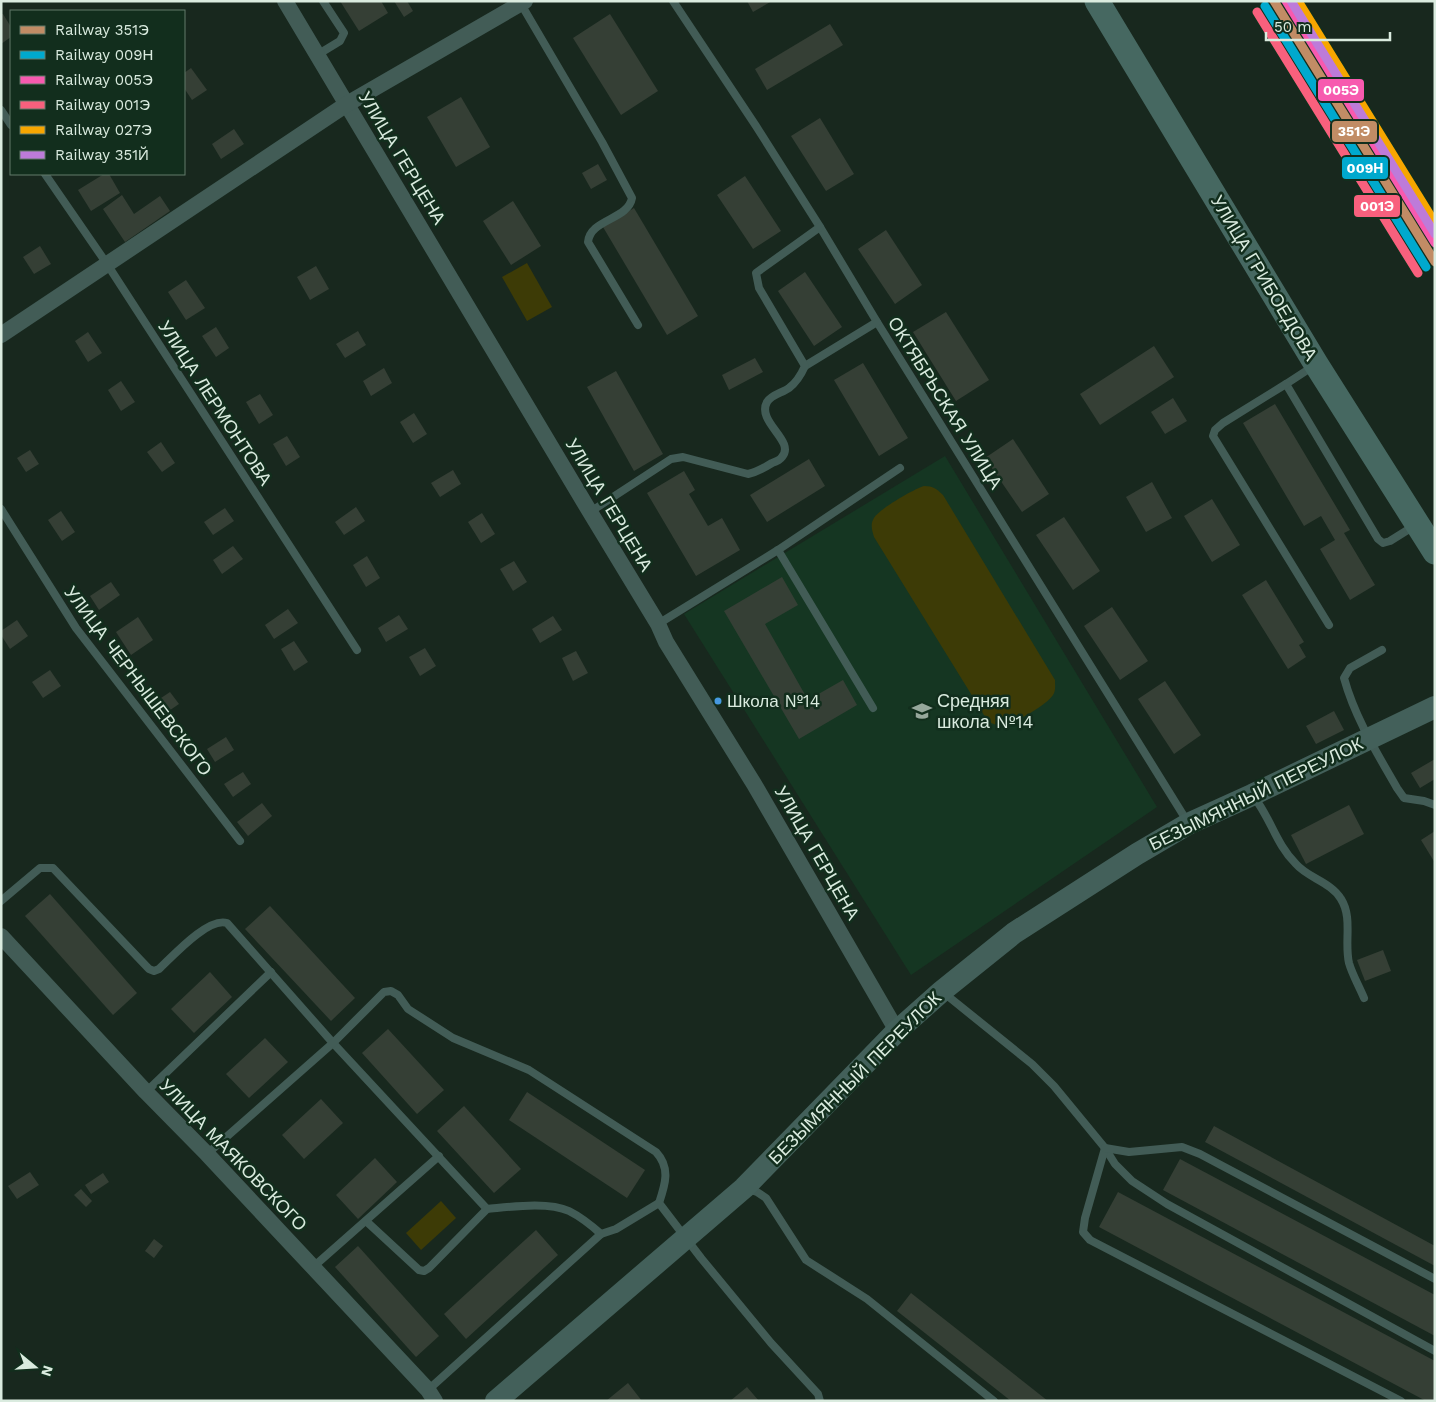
<svg xmlns="http://www.w3.org/2000/svg" width="1436" height="1402" font-family="'Work Sans',sans-serif">
  <style>
    .built { fill: #153622 }
    .green { fill: #3d3b06 }
    .building { fill: #353f35 }
    .lines { fill: none; stroke-linecap: round; stroke-linejoin: round }
    .lane { stroke: #425c56; stroke-width: 8 }
    .street { stroke: #425c56; stroke-width: 16 }
    .secondary { stroke: #43605a; stroke-width: 22 }
    .primary { stroke: #466861; stroke-width: 25 }
    .rail-1-casing { stroke: #122e1d; stroke-width: 12 }
    .rail-2-casing { stroke: #122e1d; stroke-width: 12 }
    .rail-3-casing { stroke: #122e1d; stroke-width: 12 }
    .rail-4-casing { stroke: #122e1d; stroke-width: 12 }
    .rail-5-casing { stroke: #122e1d; stroke-width: 12 }
    .rail-6-casing { stroke: #122e1d; stroke-width: 12 }
    .rail-1 { stroke: #c18c65; stroke-width: 9 }
    .rail-2 { stroke: #00a9ce; stroke-width: 9 }
    .rail-3 { stroke: #f75aaf; stroke-width: 9 }
    .rail-4 { stroke: #f8607d; stroke-width: 9 }
    .rail-5 { stroke: #f7a600; stroke-width: 9 }
    .rail-6 { stroke: #bd7bd9; stroke-width: 9 }
    .bus-dot { fill: #4699e1; stroke: #122e1d; stroke-width: 2 }
    .labels { text-anchor: middle; stroke-width: 5; stroke-linejoin: round; paint-order: stroke }
    .bus-label { font-size: 17px; fill: #daebdf; stroke: #122e1d; text-anchor: start }
    .street-label { font-size: 18px; fill: #daebdf; stroke: #122e1d }
    .poi-label { font-size: 18px; fill: #daebdf; stroke: #122e1d; text-anchor: start }
    .line-badge { stroke: #122e1d; stroke-width: 2 }
    .badge-label { font-size: 14px; text-anchor: middle; font-weight: bold; fill: #fff }
  </style>
  <rect width="100%" height="100%" fill="#18281e"/>
  <!-- built -->
  <path class="built" d="M945,456L1157,807L911,975L684,614Z"/>
  <!-- green -->
  <g class="green">
    <path d="M527,263L552,307L527,321L502,277Z"/>
    <path d="M924,486C933,486 937,489 943,495L1055,680C1055,686 1056,690 1053,695C1047,705 1011,726 999,725C992,725 988,721 984,715L874,537C872,530 870,524 874,518C879,509 914,489 924,486Z"/>
    <path d="M441,1201L456,1218L421,1250L406,1233Z"/>
  </g>
  <!-- building -->
  <g class="building">
    <path d="M340,1H381L388,13L359,31Z"/>
    <path d="M394,1H407L413,11L404,17Z"/>
    <path d="M747,1H772L753,12Z"/>
    <path d="M1,14H3L11,27V37L1,44Z"/>
    <path d="M610,14L658,91L621,115L573,38Z"/>
    <path d="M830,24L843,45L767,90L755,69Z"/>
    <path d="M191,68L207,90L192,100L184,88V73Z"/>
    <path d="M461,97L490,147L456,167L427,117Z"/>
    <path d="M820,118L854,174L826,191L791,136Z"/>
    <path d="M234,129L244,144L221,159L212,144Z"/>
    <path d="M598,164L607,180L591,189L582,173Z"/>
    <path d="M104,174H109L120,193L91,211L78,190Z"/>
    <path d="M745,176L781,231L753,249L717,195Z"/>
    <path d="M122,195L134,214L160,196L170,211L125,242L103,209Z"/>
    <path d="M513,201L541,246L511,265L483,221Z"/>
    <path d="M634,208L698,316L667,335L603,227Z"/>
    <path d="M886,230L922,285L895,304L858,249Z"/>
    <path d="M40,246L51,264L34,274L23,257Z"/>
    <path d="M316,266L329,289L310,300L297,277Z"/>
    <path d="M805,272L842,327L814,346L778,291Z"/>
    <path d="M186,280L205,308L186,320L168,292Z"/>
    <path d="M946,312L989,380L956,401L913,332Z"/>
    <path d="M216,327L229,348L216,357L202,336Z"/>
    <path d="M358,331L366,345L345,358L336,344Z"/>
    <path d="M88,332L102,353L88,362L75,341Z"/>
    <path d="M1154,346L1174,377L1100,425L1080,394Z"/>
    <path d="M755,358L763,372L729,390L722,375Z"/>
    <path d="M863,363L908,438L879,456L834,380Z"/>
    <path d="M384,368L392,383L371,396L363,381Z"/>
    <path d="M616,371L663,454L634,471L587,387Z"/>
    <path d="M121,381L135,402L121,411L108,390Z"/>
    <path d="M260,394L273,415L259,424L246,402Z"/>
    <path d="M1173,398L1187,421L1165,434L1151,412Z"/>
    <path d="M1275,404L1350,530L1344,533L1375,585L1350,600L1320,549L1335,540L1321,516L1304,526L1243,423Z"/>
    <path d="M414,413L427,434L413,443L400,422Z"/>
    <path d="M287,436L300,457L286,466L273,444Z"/>
    <path d="M1013,439L1049,494L1022,512L985,458Z"/>
    <path d="M161,442L175,463L162,472L147,452Z"/>
    <path d="M30,450L39,464L26,472L17,458Z"/>
    <path d="M809,459L825,486L767,522L750,495Z"/>
    <path d="M453,470L461,484L440,497L431,483Z"/>
    <path d="M684,471L695,490L689,494L708,526L722,518L740,550L696,576L647,493Z"/>
    <path d="M1152,482L1172,518L1146,532L1126,497Z"/>
    <path d="M1212,499L1240,545L1212,562L1184,516Z"/>
    <path d="M356,507L365,521L344,535L335,522Z"/>
    <path d="M225,508L234,521L213,535L204,522Z"/>
    <path d="M61,511L75,532L62,541L48,520Z"/>
    <path d="M482,513L495,534L481,543L468,522Z"/>
    <path d="M1064,517L1100,571L1073,590L1036,535Z"/>
    <path d="M233,546L243,559L222,574L213,560Z"/>
    <path d="M367,556L380,578L366,587L353,565Z"/>
    <path d="M514,561L527,582L513,591L500,569Z"/>
    <path d="M782,577L798,605L765,624L808,700L843,680L857,705L799,739L724,611Z"/>
    <path d="M1266,580L1304,642L1299,645L1306,657L1288,669L1242,595Z"/>
    <path d="M111,582L120,595L99,610L90,596Z"/>
    <path d="M1112,607L1148,661L1120,680L1084,626Z"/>
    <path d="M288,609L298,623L274,639L265,625Z"/>
    <path d="M399,615L408,629L386,642L378,628Z"/>
    <path d="M553,616L562,630L540,643L532,629Z"/>
    <path d="M138,617L153,640L131,655L116,632Z"/>
    <path d="M17,620L28,636L10,649L1,635V631Z"/>
    <path d="M294,641L308,662L294,671L281,649Z"/>
    <path d="M425,648L436,666L420,676L409,657Z"/>
    <path d="M576,651L588,673L573,681L562,658Z"/>
    <path d="M50,670L61,686L43,698L32,682Z"/>
    <path d="M1165,681L1201,735L1174,754L1138,699Z"/>
    <path d="M170,692L179,704L160,717L152,704Z"/>
    <path d="M1334,711L1344,730L1316,744L1306,726Z"/>
    <path d="M226,737L234,750L215,762L207,749Z"/>
    <path d="M1435,759V779L1420,788L1411,773Z"/>
    <path d="M243,772L251,784L233,797L224,784Z"/>
    <path d="M262,803L272,816L248,836L237,822Z"/>
    <path d="M1349,805L1364,834L1306,864L1291,835Z"/>
    <path d="M1435,831V863L1421,840Z"/>
    <path d="M50,894L137,993L113,1015L25,916Z"/>
    <path d="M270,906L355,998L331,1021L245,929Z"/>
    <path d="M1383,950L1391,971L1365,981L1357,960Z"/>
    <path d="M210,972L232,997L194,1033L171,1009Z"/>
    <path d="M388,1029L444,1090L417,1114L362,1053Z"/>
    <path d="M265,1038L288,1062L249,1098L226,1074Z"/>
    <path d="M527,1092L645,1170L627,1198L509,1120Z"/>
    <path d="M321,1099L343,1123L304,1159L282,1135Z"/>
    <path d="M464,1106L521,1169L494,1193L437,1131Z"/>
    <path d="M1214,1126L1435,1246V1266L1205,1142Z"/>
    <path d="M375,1158L397,1182L358,1219L336,1195Z"/>
    <path d="M1180,1159L1435,1295V1336L1163,1190Z"/>
    <path d="M30,1172L39,1185L17,1199L8,1186Z"/>
    <path d="M103,1173L109,1182L91,1194L85,1185Z"/>
    <path d="M81,1189L92,1201L86,1207L74,1195Z"/>
    <path d="M1118,1192L1435,1361V1401H1426L1099,1227Z"/>
    <path d="M536,1230L558,1255L466,1339L444,1314Z"/>
    <path d="M154,1239L163,1246L154,1258L145,1251Z"/>
    <path d="M358,1246L439,1336L416,1357L335,1267Z"/>
    <path d="M911,1293L1048,1401H1011L897,1311Z"/>
    <path d="M628,1383L642,1401H606Z"/>
    <path d="M747,1387L759,1401H730Z"/>
  </g>
  <g class="lines">
    <!-- lane -->
    <g class="lane">
      <path d="M673,1L756,126L820,227L877,322L1187,821"/>
      <path d="M521,4L602,142L632,198C628,220 590,219 588,242L638,325"/>
      <path d="M317,55L340,41L344,33L323,1"/>
      <path d="M1,110L11,125"/>
      <path d="M45,174L107,264L357,650"/>
      <path d="M805,366L877,322"/>
      <path d="M1312,367L1286,384L1378,539L1383,543L1390,541L1414,526"/>
      <path d="M1286,384L1223,423L1215,430L1213,436L1329,625"/>
      <path d="M1,509L76,628L240,841"/>
      <path d="M590,512L671,459L683,457L748,474C757,472 764,468 772,463C775,462 780,460 782,457C796,441 756,422 767,402C771,395 782,393 789,388C797,382 801,375 805,366L759,288L756,273L820,227"/>
      <path d="M778,550L873,708"/>
      <path d="M658,624L778,550L900,468"/>
      <path d="M1382,650L1350,668L1344,678C1355,718 1377,753 1397,788L1404,798L1424,801L1435,805"/>
      <path d="M1254,797C1271,819 1276,844 1296,864C1308,878 1331,882 1341,899C1353,918 1344,942 1349,963C1352,974 1359,986 1364,998"/>
      <path d="M1,901L40,868H53L149,969L154,971L159,969C173,956 208,917 227,923L333,1043L487,1209"/>
      <path d="M944,993L1032,1064L1054,1086L1105,1148L1115,1164L1132,1181L1167,1204L1435,1351"/>
      <path d="M146,1092L271,972"/>
      <path d="M1105,1148L1085,1218L1083,1232L1090,1240L1401,1401"/>
      <path d="M1105,1148L1129,1152L1182,1147L1200,1154L1435,1279"/>
      <path d="M207,1154L333,1043L384,992L391,991L398,995L408,1009L453,1038L529,1070L656,1152C671,1168 665,1185 659,1203L701,1258L771,1343L818,1394L820,1401"/>
      <path d="M748,1189L757,1192L766,1198L806,1260L867,1299L994,1401"/>
      <path d="M366,1221L419,1270L424,1271L429,1268L487,1209C509,1207 548,1201 569,1211C581,1217 591,1225 601,1234"/>
      <path d="M312,1268L439,1156"/>
      <path d="M428,1390L601,1234L616,1229L659,1203"/>
    </g>
    <!-- street -->
    <g class="street">
      <path d="M285,1L590,512L658,624L666,642L754,784L897,1031"/>
      <path d="M1,335L347,104L525,1"/>
      <path d="M1,936L146,1092L207,1154L428,1390L435,1401"/>
    </g>
    <!-- secondary -->
    <path class="secondary" d="M496,1401L744,1188L897,1031L942,991L1014,933L1137,854L1188,824L1252,795L1435,707"/>
    <!-- primary -->
    <path class="primary" d="M1097,1L1316,364L1435,552"/>
    <defs>
      <path id="rail-1" d="M1274,1L1435,262"/>
      <path id="rail-2" d="M1265,6L1426,267"/>
      <path id="rail-3" d="M1286,1L1435,243"/>
      <path id="rail-4" d="M1257,12L1418,273"/>
      <path id="rail-5" d="M1298,1L1435,223"/>
      <path id="rail-6" d="M1291,1L1435,234"/>
    </defs>
    <!-- rail-1 casing -->
    <use href="#rail-1" class="rail-1-casing"/>
    <!-- rail-2 casing -->
    <use href="#rail-2" class="rail-2-casing"/>
    <!-- rail-3 casing -->
    <use href="#rail-3" class="rail-3-casing"/>
    <!-- rail-4 casing -->
    <use href="#rail-4" class="rail-4-casing"/>
    <!-- rail-5 casing -->
    <use href="#rail-5" class="rail-5-casing"/>
    <!-- rail-6 casing -->
    <use href="#rail-6" class="rail-6-casing"/>
    <!-- rail-1 -->
    <use href="#rail-1" class="rail-1"/>
    <!-- rail-2 -->
    <use href="#rail-2" class="rail-2"/>
    <!-- rail-3 -->
    <use href="#rail-3" class="rail-3"/>
    <!-- rail-4 -->
    <use href="#rail-4" class="rail-4"/>
    <!-- rail-5 -->
    <use href="#rail-5" class="rail-5"/>
    <!-- rail-6 -->
    <use href="#rail-6" class="rail-6"/>
  </g>
  <!-- icons -->
  <defs>
    <symbol id="school-bare" viewBox="-9 -9 18 18"><path d="M0-5L7-2L0 1L-7-2ZM-4 1L0 2.5L4 1V4Q0 6-4 4Z" fill="#96a79b" stroke="#122e1d" stroke-width="2.5" paint-order="stroke"/></symbol>
  </defs>
  <g fill-rule="evenodd">
    <use href="#school-bare" x="908" y="697" width="28" height="28"/>
  </g>
  <!-- markers -->
  <circle class="bus-dot" cx="718" cy="701" r="4.5"/>
  <g class="labels">
    <!-- bus labels -->
    <g class="bus-label">
      <text x="727" y="707">Школа №14</text>
    </g>
    <!-- street labels -->
    <g class="street-label">
      <text transform="translate(402 158) rotate(59)" y="6">УЛИЦА ГЕРЦЕНА</text>
      <text transform="translate(1264 278) rotate(59)" y="6">УЛИЦА ГРИБОЕДОВА</text>
      <text transform="translate(215 403) rotate(57)" y="6">УЛИЦА ЛЕРМОНТОВА</text>
      <text transform="translate(945 403) rotate(58)" y="6">ОКТЯБРЬСКАЯ УЛИЦА</text>
      <text transform="translate(609 505) rotate(59)" y="6">УЛИЦА ГЕРЦЕНА</text>
      <text transform="translate(138 681) rotate(53)" y="6">УЛИЦА ЧЕРНЫШЕВСКОГО</text>
      <text transform="translate(1256 794) rotate(-26)" y="6">БЕЗЫМЯННЫЙ ПЕРЕУЛОК</text>
      <text transform="translate(817 853) rotate(60)" y="6">УЛИЦА ГЕРЦЕНА</text>
      <text transform="translate(855 1078) rotate(-45)" y="6">БЕЗЫМЯННЫЙ ПЕРЕУЛОК</text>
      <text transform="translate(233 1155) rotate(46)" y="6">УЛИЦА МАЯКОВСКОГО</text>
    </g>
    <!-- poi labels -->
    <g class="poi-label">
      <text x="937" y="707">Средняя<tspan x="937" dy="21">школа №14</tspan></text>
    </g>
  </g>
  <g class="line-badge">
    <rect x="1317" y="78" width="48" height="24" rx="5" fill="#f75aaf"/>
    <rect x="1331" y="120" width="47" height="23" rx="5" fill="#c18c65"/>
    <rect x="1341" y="156" width="48" height="24" rx="5" fill="#00a9ce"/>
    <rect x="1353" y="194" width="48" height="24" rx="5" fill="#f8607d"/>
  </g>
  <g class="badge-label">
    <text x="1341" y="95">005Э</text>
    <text x="1354" y="136">351Э</text>
    <text x="1365" y="173">009Н</text>
    <text x="1377" y="211">001Э</text>
  </g>
  <!-- border -->
  <rect width="1436" height="1402" fill="none" stroke="#daebdf" stroke-width="5"/>
  <!-- legend -->
  <rect x="10" y="10" width="175" height="165" fill="#122e1d" stroke="#627a6b"/>
  <rect x="20" y="26" width="25" height="8" fill="#c18c65" stroke="#627a6b"/>
  <text x="55" y="35" font-size="15" fill="#daebdf">Railway 351Э</text>
  <rect x="20" y="51" width="25" height="8" fill="#00a9ce" stroke="#627a6b"/>
  <text x="55" y="60" font-size="15" fill="#daebdf">Railway 009Н</text>
  <rect x="20" y="76" width="25" height="8" fill="#f75aaf" stroke="#627a6b"/>
  <text x="55" y="85" font-size="15" fill="#daebdf">Railway 005Э</text>
  <rect x="20" y="101" width="25" height="8" fill="#f8607d" stroke="#627a6b"/>
  <text x="55" y="110" font-size="15" fill="#daebdf">Railway 001Э</text>
  <rect x="20" y="126" width="25" height="8" fill="#f7a600" stroke="#627a6b"/>
  <text x="55" y="135" font-size="15" fill="#daebdf">Railway 027Э</text>
  <rect x="20" y="151" width="25" height="8" fill="#bd7bd9" stroke="#627a6b"/>
  <text x="55" y="160" font-size="15" fill="#daebdf">Railway 351Й</text>
  <!-- north arrow -->
  <g transform="translate(35 1367) rotate(108)" stroke="#122e1d" stroke-width="4" paint-order="stroke">
  <path d="M0-4L9 19L0 12L-9 19Z" fill="#daebdf"/>
  <text y="-8" font-size="14" font-weight="bold" text-anchor="middle" fill="#daebdf">N</text>
  </g>
  <!-- scale -->
  <path d="M1266 32v8h124v-8" fill="none" stroke="#daebdf" stroke-width="2.5"/>
  <text x="1274" y="32" font-size="15" fill="#daebdf" stroke="#122e1d" stroke-width="4" paint-order="stroke">50 m</text>
</svg>
